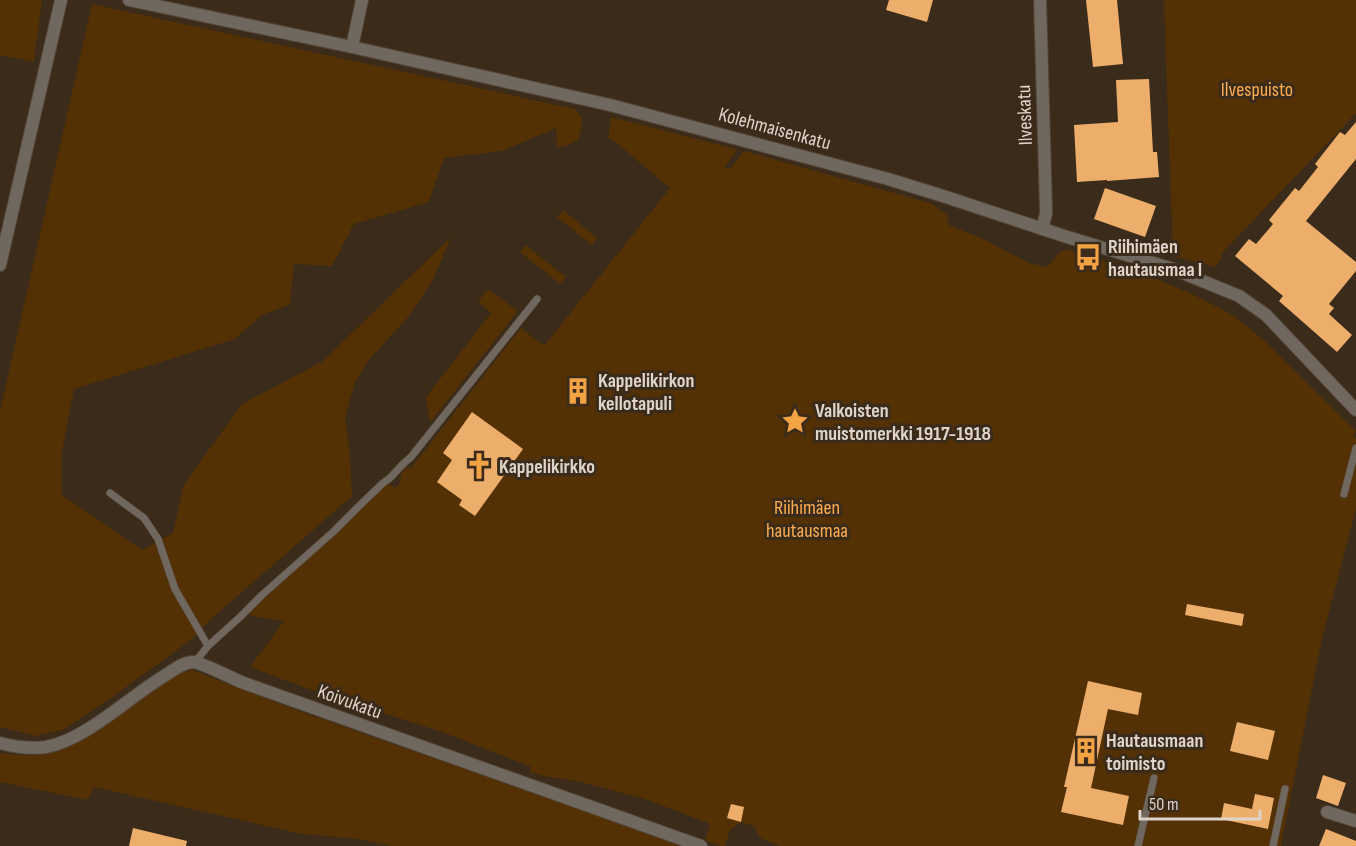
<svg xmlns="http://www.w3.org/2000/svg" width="1356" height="846" font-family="'Sofia Sans Condensed',sans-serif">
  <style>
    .green { fill: #533104 }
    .building { fill: #eeae6b }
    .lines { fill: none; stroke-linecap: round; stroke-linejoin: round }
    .service-casing { stroke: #544636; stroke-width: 8 }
    .minor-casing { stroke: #544636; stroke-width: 14 }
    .service { stroke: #70675f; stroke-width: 7 }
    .minor { stroke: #70675f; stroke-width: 12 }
    .labels { text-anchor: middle; stroke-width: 6; stroke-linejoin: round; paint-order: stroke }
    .park-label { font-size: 20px; fill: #fdad50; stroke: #3a2b1a }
    .street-label { font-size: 20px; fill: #ded4ca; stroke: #3a2b1a }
    .poi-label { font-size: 20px; font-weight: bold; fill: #ded4ca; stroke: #3a2b1a; text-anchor: start }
  </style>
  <rect width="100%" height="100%" fill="#3a2b1a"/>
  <!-- green -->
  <g class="green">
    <path d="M0,0H42L34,62L0,55Z"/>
    <path d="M1165,0H1356V113L1224,251L1216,267L1173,256L1164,4Z"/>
    <path d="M92,4L575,109L582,117L581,131L578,140C571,144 565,147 557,147L556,128L502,151L444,158L429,202L354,224L332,266L294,264L290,305L262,315L235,339L74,389L62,452V495L142,550L173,533L184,484L242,404L323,361L451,237L433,280L409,316L368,361L355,383L345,417L350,455L352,496L210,620L192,639L111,698L63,730L35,736L0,727V411Z"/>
    <path d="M611,117L736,149V152L725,167L730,169L744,151L930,203L947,215L949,225L981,238L1029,263L1047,267L1059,253L1066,249L1154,278L1190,293L1233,315L1267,343L1356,431L1353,435L1356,438V508L1322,639L1281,846H779L760,838L754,826L741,822L730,830L725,846H720L705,840L710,824L645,799L581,782L544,776L530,772L531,767L445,733L300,686L250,667L284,621L253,616L250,615V612L252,608L306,559L328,541L385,485L390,484L395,488L401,481C399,475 403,471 407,467L411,468L521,328L544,346L670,188L613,140L608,138Z"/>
    <path d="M563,210L597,238L592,245L557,217Z"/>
    <path d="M525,245L566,277L560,284L520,252Z"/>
    <path d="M488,289L518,311L432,420L430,421L426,397L491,313L478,302Z"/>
    <path d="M192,670L296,710L683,846H392L358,839L302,834L94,787L88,800L0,782V753C15,755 31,757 46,754C78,750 118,715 144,696C161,684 172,675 192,670Z"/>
  </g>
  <!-- building -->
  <g class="building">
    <path d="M889,0H933L927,22L886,10Z"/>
    <path d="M1086,0H1117L1123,64L1093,67Z"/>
    <path d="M1149,79L1153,152H1157L1159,177L1107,181V180L1077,182L1074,125L1118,122L1116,80Z"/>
    <path d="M1356,122V159L1306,221L1356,262V271L1329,304L1334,308L1329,314L1352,335L1337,352L1279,301L1283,296L1235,256L1249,239L1256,244L1273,224L1269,220L1295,188L1299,191L1318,167L1315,164L1340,132L1345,135Z"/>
    <path d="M1105,188L1156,206L1145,237L1094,219Z"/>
    <path d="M472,412L523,449L475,516L459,505L462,500L437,482L452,460L443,453Z"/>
    <path d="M1187,604L1244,614L1242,626L1185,615Z"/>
    <path d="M1088,681L1142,693L1138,715L1108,709L1091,788L1129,796L1123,825L1061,812L1067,787H1064Z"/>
    <path d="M1237,722L1275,731L1268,760L1230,751Z"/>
    <path d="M1323,775L1346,783L1338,806L1316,798Z"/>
    <path d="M1255,794L1274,798L1268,829L1221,819L1224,803L1252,809Z"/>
    <path d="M731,804L744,807L741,822L727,818Z"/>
    <path d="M133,828L187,841L186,846H129Z"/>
    <path d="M1326,829L1356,841V846H1319Z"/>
  </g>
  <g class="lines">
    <defs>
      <g id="service">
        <path d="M110,493L144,518L158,539L175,589L208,646"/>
        <path d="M1344,494L1356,448"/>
        <path d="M195,662L208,646L240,617L262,595L333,532L358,507L383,483L390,478L403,464L411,457L537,299"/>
        <path d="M1138,846L1154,778"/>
        <path d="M1273,846L1285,789"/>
      </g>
      <g id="minor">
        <path d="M129,0L352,47L610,105L888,179L943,196L1064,236L1173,269L1239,296L1266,315L1356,410"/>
        <path d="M1040,0L1046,208V214L1042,229"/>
        <path d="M352,47L362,0"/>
        <path d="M0,265L61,0"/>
        <path d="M0,743C15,747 31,749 46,747C85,740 127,699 161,678C171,672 182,662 194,662C202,663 232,678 241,682L701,846"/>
        <path d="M1327,812L1356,821"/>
      </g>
    </defs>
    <!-- service casing -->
    <use href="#service" class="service-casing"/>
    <!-- minor casing -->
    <use href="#minor" class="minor-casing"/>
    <!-- service -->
    <use href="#service" class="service"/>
    <!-- minor -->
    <use href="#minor" class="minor"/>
  </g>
  <!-- icons -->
  <defs>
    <symbol id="bus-bare" viewBox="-9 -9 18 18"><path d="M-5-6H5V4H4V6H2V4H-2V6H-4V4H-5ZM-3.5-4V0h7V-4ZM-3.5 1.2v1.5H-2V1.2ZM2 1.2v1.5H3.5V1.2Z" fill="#f4a344" stroke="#3a2b1a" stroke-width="2.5" paint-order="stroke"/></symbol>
    <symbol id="building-bare" viewBox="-9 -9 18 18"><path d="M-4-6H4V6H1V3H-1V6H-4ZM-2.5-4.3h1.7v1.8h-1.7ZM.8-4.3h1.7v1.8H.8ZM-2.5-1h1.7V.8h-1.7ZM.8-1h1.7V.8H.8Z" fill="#f4a344" stroke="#3a2b1a" stroke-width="2.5" paint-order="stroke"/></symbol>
    <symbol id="sight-bare" viewBox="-9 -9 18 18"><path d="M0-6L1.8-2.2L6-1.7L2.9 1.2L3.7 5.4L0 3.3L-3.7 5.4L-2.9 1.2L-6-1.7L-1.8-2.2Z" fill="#f4a344" stroke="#3a2b1a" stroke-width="2.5" paint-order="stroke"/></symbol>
    <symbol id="church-bare" viewBox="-9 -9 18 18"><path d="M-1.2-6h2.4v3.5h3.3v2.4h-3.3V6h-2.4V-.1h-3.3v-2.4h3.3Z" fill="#f4a344" stroke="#3a2b1a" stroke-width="2.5" paint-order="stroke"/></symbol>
  </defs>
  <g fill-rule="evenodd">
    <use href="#bus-bare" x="1069" y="238" width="38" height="38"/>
    <use href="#building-bare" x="559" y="372" width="38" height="38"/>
    <use href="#sight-bare" x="776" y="402" width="38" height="38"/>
    <use href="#church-bare" x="460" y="447" width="38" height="38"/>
    <use href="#building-bare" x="1067" y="732" width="38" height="38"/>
  </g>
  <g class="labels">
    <!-- park labels -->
    <g class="park-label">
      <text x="1257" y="96">Ilvespuisto</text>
      <text x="807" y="514">Riihimäen<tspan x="807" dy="23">hautausmaa</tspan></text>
    </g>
    <!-- street labels -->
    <g class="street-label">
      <text transform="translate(1024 115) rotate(-92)" y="7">Ilveskatu</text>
      <text transform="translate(775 128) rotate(15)" y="7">Kolehmaisenkatu</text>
      <text transform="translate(350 701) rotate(20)" y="7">Koivukatu</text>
    </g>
    <!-- poi labels -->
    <g class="poi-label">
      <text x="1108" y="253">Riihimäen<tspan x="1108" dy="23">hautausmaa I</tspan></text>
      <text x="598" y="387">Kappelikirkon<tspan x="598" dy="23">kellotapuli</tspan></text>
      <text x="815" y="417">Valkoisten<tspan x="815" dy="23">muistomerkki 1917-1918</tspan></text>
      <text x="499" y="473">Kappelikirkko</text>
      <text x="1106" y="747">Hautausmaan<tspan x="1106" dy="23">toimisto</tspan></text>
    </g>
  </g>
  <!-- scale -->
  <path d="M1140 810v9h120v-9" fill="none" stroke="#ded4ca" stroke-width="3"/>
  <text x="1149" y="810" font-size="18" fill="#ded4ca" stroke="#3a2b1a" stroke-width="4.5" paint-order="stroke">50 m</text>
</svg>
